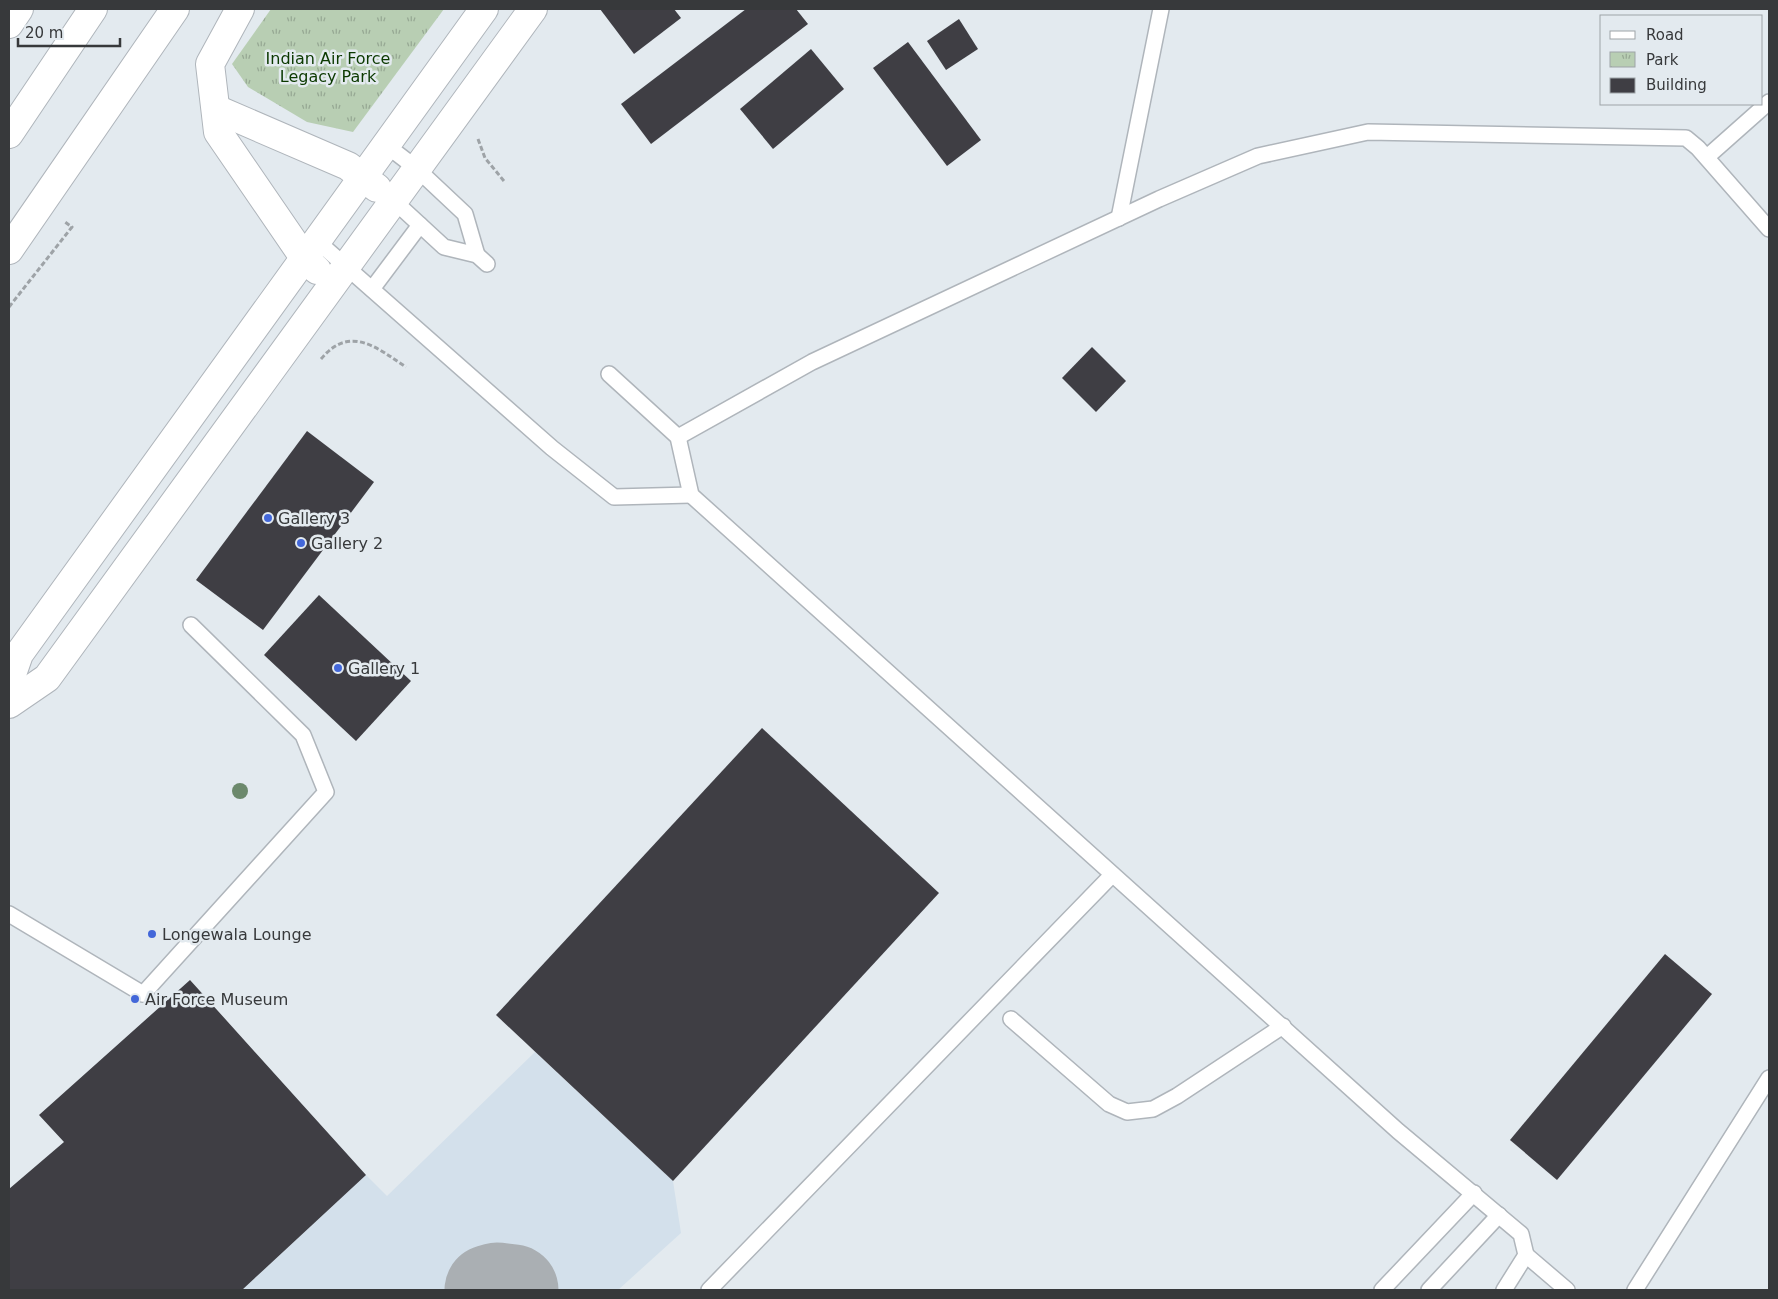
<svg xmlns="http://www.w3.org/2000/svg" width="1778" height="1299" font-family="'DejaVu Sans',sans-serif">
  <style>
    .built { fill: #d3e0eb }
    .park { fill: url(#park-tufts) }
    .lines { fill: none; stroke-linecap: round; stroke-linejoin: round }
    .taxiway { stroke: #aaafb3; stroke-width: 91 }
    .building { fill: #3f3e44 }
    .lane-casing { stroke: #afb5bb; stroke-width: 18 }
    .secondary-casing { stroke: #afb5bb; stroke-width: 30 }
    .primary-casing { stroke: #afb5bb; stroke-width: 30 }
    .path { stroke: #9ea3a7; stroke-width: 3; stroke-dasharray: 5 2.5; stroke-linecap: butt }
    .lane { stroke: #fff; stroke-width: 15 }
    .secondary { stroke: #fff; stroke-width: 28 }
    .primary { stroke: #fff; stroke-width: 28 }
    .tree { fill: #6c896c }
    .poi-dot { fill: #4367d9; stroke: #e3eaef; stroke-width: 2 }
    .labels { text-anchor: middle; stroke-width: 5; stroke-linejoin: round; paint-order: stroke }
    .park-label { font-size: 16px; fill: #0b3900; stroke: #e3eaef }
    .poi-label { font-size: 16px; fill: #37393b; stroke: #e3eaef; text-anchor: start }
  </style>
  <defs>
    <pattern id="park-tufts" width="24" height="20" patternUnits="userSpaceOnUse" patternTransform="scale(1.25)"><rect width="24" height="20" fill="#b8ceb3"/><path d="M3 7l-1-3M5 7V3M7 7l1-3M15 17l-1-3M17 17v-4M19 17l1-3" fill="none" stroke="#96a893"/></pattern>
  </defs>
  <rect width="100%" height="100%" fill="#e3eaef"/>
  <!-- built -->
  <path class="built" d="M535,1052L673,1181L681,1233L618,1290H242L366,1175L387,1196Z"/>
  <!-- park -->
  <path class="park" d="M271,9H444L353,132L307,122L248,87L232,64Z"/>
  <g class="lines">
    <!-- taxiway -->
    <path class="taxiway" d="M490,1290L497,1288L513,1290"/>
  </g>
  <!-- building -->
  <g class="building">
    <path d="M600,9H674L681,18L634,54Z"/>
    <path d="M746,9H796L808,24L651,144L621,104Z"/>
    <path d="M959,19L978,49L946,70L927,41Z"/>
    <path d="M908,42L981,140L947,166L873,68Z"/>
    <path d="M811,49L844,89L773,149L740,109Z"/>
    <path d="M1092,347L1126,381L1096,412L1062,378Z"/>
    <path d="M307,431L374,482L263,630L196,580Z"/>
    <path d="M319,595L411,681L356,741L264,655Z"/>
    <path d="M762,728L939,893L673,1181L496,1015Z"/>
    <path d="M1665,954L1712,994L1557,1180L1510,1140Z"/>
    <path d="M190,980L366,1175L242,1290H9V1189L64,1142L39,1115Z"/>
  </g>
  <g class="lines">
    <defs>
      <g id="lane">
        <path d="M386,145L416,168L465,214L477,255"/>
        <path d="M1707,157L1769,102"/>
        <path d="M393,200L444,247L477,255L487,264"/>
        <path d="M1119,218L1161,9"/>
        <path d="M317,241L552,448L614,497L691,495"/>
        <path d="M372,289L420,225"/>
        <path d="M609,374L678,437L691,495L1398,1131L1521,1234L1526,1255L1504,1290"/>
        <path d="M678,437L812,362L1159,199L1258,156L1368,132L1686,138L1698,148L1769,229"/>
        <path d="M9,914L143,994L326,792L303,735L191,625"/>
        <path d="M1011,1019L1109,1104L1127,1112L1153,1109L1177,1096L1283,1026"/>
        <path d="M1526,1255L1567,1290"/>
        <path d="M709,1290L1112,875"/>
        <path d="M1382,1290L1474,1193"/>
        <path d="M1429,1290L1499,1215"/>
        <path d="M1635,1290L1769,1078"/>
      </g>
      <g id="secondary">
        <path d="M240,9L210,64L218,132L305,259L317,270"/>
        <path d="M9,24L19,9"/>
        <path d="M216,109L348,166L377,188"/>
        <path d="M9,683L19,654L484,9"/>
        <path d="M9,704L47,678L533,9"/>
      </g>
      <g id="primary">
        <path d="M9,134L93,9"/>
        <path d="M9,250L175,9"/>
      </g>
    </defs>
    <!-- lane casing -->
    <use href="#lane" class="lane-casing"/>
    <!-- secondary casing -->
    <use href="#secondary" class="secondary-casing"/>
    <!-- primary casing -->
    <use href="#primary" class="primary-casing"/>
    <!-- path -->
    <g class="path">
      <path d="M478,139L485,158L504,181"/>
      <path d="M9,307L72,227L65,222"/>
      <path d="M321,359C350,324 377,348 406,367"/>
    </g>
    <!-- lane -->
    <use href="#lane" class="lane"/>
    <!-- secondary -->
    <use href="#secondary" class="secondary"/>
    <!-- primary -->
    <use href="#primary" class="primary"/>
  </g>
  <!-- trees -->
  <circle class="tree" cx="240" cy="791" r="8"/>
  <!-- markers -->
  <g class="poi-dot">
    <circle cx="268" cy="518" r="5"/>
    <circle cx="301" cy="543" r="5"/>
    <circle cx="338" cy="668" r="5"/>
    <circle cx="152" cy="934" r="5"/>
    <circle cx="135" cy="999" r="5"/>
  </g>
  <g class="labels">
    <!-- park labels -->
    <g class="park-label">
      <text x="328" y="64">Indian Air Force<tspan x="328" dy="18">Legacy Park</tspan></text>
    </g>
    <!-- poi labels -->
    <g class="poi-label">
      <text x="278" y="524">Gallery 3</text>
      <text x="311" y="549">Gallery 2</text>
      <text x="348" y="674">Gallery 1</text>
      <text x="162" y="940">Longewala Lounge</text>
      <text x="145" y="1005">Air Force Museum</text>
    </g>
  </g>
  <!-- border -->
  <rect width="1778" height="1299" fill="none" stroke="#37393b" stroke-width="20"/>
  <!-- legend -->
  <rect x="1600" y="15" width="162" height="90" fill="#e3eaef" stroke="#9ea3a7"/>
  <rect x="1610" y="31" width="25" height="8" fill="#ffffff" stroke="#9ea3a7"/>
  <text x="1646" y="40" font-size="15" fill="#37393b">Road</text>
  <rect x="1610" y="52" width="25" height="15" fill="url(#park-tufts)" stroke="#9ea3a7"/>
  <text x="1646" y="65" font-size="15" fill="#37393b">Park</text>
  <rect x="1610" y="78" width="25" height="15" fill="#3f3e44" stroke="#9ea3a7"/>
  <text x="1646" y="90" font-size="15" fill="#37393b">Building</text>
  <!-- scale -->
  <path d="M18 38v8h102v-8" fill="none" stroke="#37393b" stroke-width="2.5"/>
  <text x="25" y="38" font-size="15" fill="#37393b" stroke="#e3eaef" stroke-width="4" paint-order="stroke">20 m</text>
</svg>
